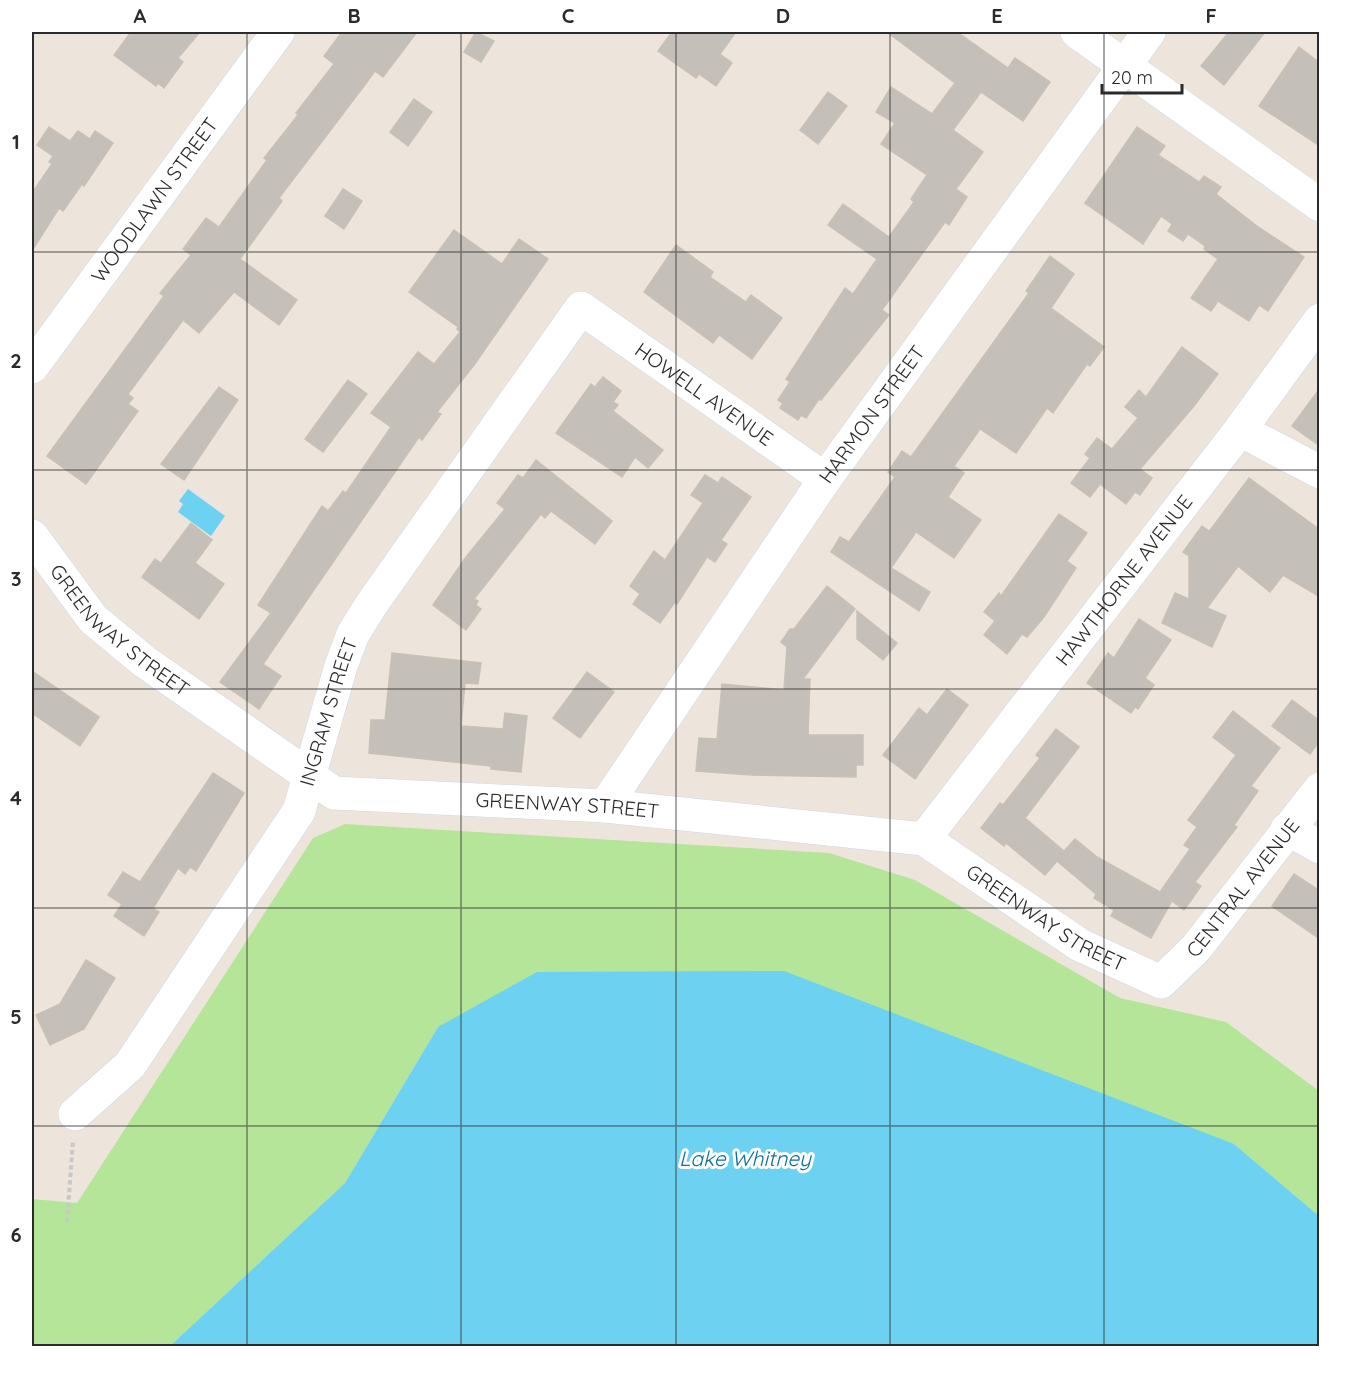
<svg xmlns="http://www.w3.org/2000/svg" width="1351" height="1378" font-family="Quicksand,sans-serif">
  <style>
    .green { fill: #b4e598 }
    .water { fill: #6dd1f1 }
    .building { fill: #c5bfb9; stroke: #c8c1b6; stroke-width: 1.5 }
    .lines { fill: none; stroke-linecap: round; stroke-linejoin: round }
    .minor-casing { stroke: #d1d5e4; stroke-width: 34 }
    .path { stroke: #c8c8c8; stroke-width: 4; stroke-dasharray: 4.5 3; stroke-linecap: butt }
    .minor { stroke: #fff; stroke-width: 33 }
    .grid { fill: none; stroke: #2b2b2b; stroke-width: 1.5; stroke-opacity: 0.55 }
    .labels { text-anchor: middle; stroke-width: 6; stroke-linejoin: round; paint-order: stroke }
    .street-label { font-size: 20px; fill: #2b2b2b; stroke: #fff }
    .water-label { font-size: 21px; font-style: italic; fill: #0a6f9f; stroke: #fff }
    .neatline { fill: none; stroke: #2b2b2b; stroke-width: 2 }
    .grid-label { font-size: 20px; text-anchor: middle; font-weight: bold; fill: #2b2b2b }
  </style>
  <rect width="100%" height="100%" fill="#ede5dc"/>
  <!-- green -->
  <path class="green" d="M345,824L829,853L915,880L1120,998L1226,1022L1319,1091V1216L1234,1144L438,1027L345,1183L170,1346H32V1199L77,1203L313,838Z"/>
  <!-- water -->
  <g class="water">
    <path d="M188,489L225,516L211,536L178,512L183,504L179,501Z"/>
    <path d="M784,971L1234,1144L1319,1216V1346H170L345,1183L438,1027L537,972Z"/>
  </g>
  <!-- building -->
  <g class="building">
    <path d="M131,32H200L178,58L183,62L164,88L158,83L156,86L114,55Z"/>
    <path d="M342,32H417L383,77L375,71L364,86L279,198L282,201L240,259L297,300L279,325L234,292L199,333L183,320L128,394L133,398L128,404L138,411L86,484L47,456L164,296L160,293L191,255L183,249L206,218L219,227L267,160L264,158L298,115L296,113L334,64L324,56Z"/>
    <path d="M476,32L494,41L481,62L464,52Z"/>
    <path d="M672,32H736L720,54L732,63L716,86L699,74L696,78L658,51Z"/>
    <path d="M887,32H957L1008,68L1015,58L1050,82L1023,121L981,92L953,130L983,152L956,189L967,197L949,225L945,222L882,310L889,315L821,400L819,399L806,418L801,415L798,420L780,408L783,403L778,400L790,382L786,379L845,288L853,294L877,259L828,225L843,204L889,237L914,202L911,199L927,175L881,144L895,123L876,112L891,87L932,114L955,83Z"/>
    <path d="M1229,32H1265L1224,85L1201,66Z"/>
    <path d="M1299,47L1320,63V146L1259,106Z"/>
    <path d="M828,92L847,106L818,144L800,130Z"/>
    <path d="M414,99L432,112L408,146L390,132Z"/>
    <path d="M49,127L70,141L78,131L90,139L95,131L113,143L84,186L82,184L63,211L59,208L32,251V193L52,164L49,162L53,156L37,145Z"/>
    <path d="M1137,127L1165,146L1158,155L1199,182L1204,176L1221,187L1216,194L1258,227L1304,257L1268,311L1259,305L1249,321L1218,301L1211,311L1191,298L1218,259L1204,249L1205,246L1188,234L1183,241L1168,231L1172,224L1161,216L1143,244L1085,203Z"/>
    <path d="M343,189L362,201L344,229L325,216Z"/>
    <path d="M454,230L502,264L519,239L548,259L474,365L437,412L441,414L422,440L419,437L263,664L281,676L259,709L220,682L271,613L258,605L322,506L328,511L343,491L346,493L391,427L371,413L418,352L434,364L460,332L457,329L458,327L409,292Z"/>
    <path d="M676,245L713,272L710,277L746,302L751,295L782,318L752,359L719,335L713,343L644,292Z"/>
    <path d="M1050,256L1074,274L1051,308L1104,347L1090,366L1087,364L1053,413L1047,408L1016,453L980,429L954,466L964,473L948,497L981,520L954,558L916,532L891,568L930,592L919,611L831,552L840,537L849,542L895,477L888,472L902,451L911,457L1029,293L1026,291Z"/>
    <path d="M1182,347L1218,374L1194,406L1140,469L1152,478L1140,495L1135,492L1126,504L1100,484L1090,497L1071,483L1090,458L1085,454L1097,438L1112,449L1138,418L1125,407L1139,390L1146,397Z"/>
    <path d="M603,377L621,391L613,402L618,405L613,411L663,450L648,468L635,457L622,477L556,433L591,384L595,387Z"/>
    <path d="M348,380L367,394L323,452L305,439Z"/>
    <path d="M219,387L238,400L184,480L161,464Z"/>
    <path d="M1320,388V446L1292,426Z"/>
    <path d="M536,460L612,521L595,544L551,511L545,518L541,514L474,599L478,601L476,605L481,609L466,630L433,605L466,557L505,509L497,503L518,475L523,478Z"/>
    <path d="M705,475L718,483L722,477L751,497L721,540L727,544L715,562L707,557L677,604L675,602L660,623L633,604L640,594L630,586L654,551L665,560L703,503L691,495Z"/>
    <path d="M1249,478L1320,530V597L1283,575L1270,592L1238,566L1207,608L1226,616L1212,647L1162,623L1175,593L1189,599V556L1183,552L1202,526L1209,531L1211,529Z"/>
    <path d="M1059,514L1087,533L1067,561L1076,568L1044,617L1027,637L1022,634L1007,654L984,635L995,621L984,612L999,593L1001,596Z"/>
    <path d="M191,523L212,540L195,563L224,584L199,619L142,577L155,559L161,563Z"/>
    <path d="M827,586L855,609L803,679H810L808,735H863V765H856V777L751,775L696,771L699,738L717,739L722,684L784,690L787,647L781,642L790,629H794Z"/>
    <path d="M857,611L897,643L883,660L857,639Z"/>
    <path d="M1139,619L1171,640L1145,678L1154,685L1138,709L1135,707L1131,713L1087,683L1108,653L1114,658Z"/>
    <path d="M392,653L481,663L478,684L465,683L461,726L503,729L505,713L527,716L521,772L491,769V766L369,753L371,720H385Z"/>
    <path d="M32,671L99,717L80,746L32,713Z"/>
    <path d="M587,672L614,692L580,738L553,718Z"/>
    <path d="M947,689L968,705L915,779L883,755L919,708L927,715Z"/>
    <path d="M1292,700L1320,721V740L1310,754L1272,726Z"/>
    <path d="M1233,711L1280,748L1251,786L1258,791L1234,825L1237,827L1195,882L1201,886L1192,899L1184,910L1172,901L1151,938L1111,916L1114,910L1094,898L1096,894L1057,861L1045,875L1006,843L1004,846L981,828L1000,803L1003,805L1040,758L1036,755L1056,729L1079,747L1025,818L1064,851L1075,839L1097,857L1160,892L1190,849L1184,845L1197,827L1188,820L1236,755L1213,737Z"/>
    <path d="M213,773L244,793L196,871L190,867L185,874L178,868L153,908L159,912L144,936L114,916L122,904L108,895L123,872L140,882Z"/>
    <path d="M1294,874L1320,891V939L1272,906Z"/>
    <path d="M86,960L115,978L84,1029L50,1045L36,1015L60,1004Z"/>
  </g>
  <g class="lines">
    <defs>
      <g id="minor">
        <path d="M1077,32L1320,205"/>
        <path id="s1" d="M32,367L278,32"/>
        <path d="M1240,430L1320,472"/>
        <path id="s2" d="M32,536L93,619L145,662L334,793L605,806L924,839L1080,945L1161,982L1196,948L1320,789"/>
        <path id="s3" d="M605,806L825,479L1149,32"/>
        <path d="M1287,829L1320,847"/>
        <path id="s4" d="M924,839L1240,430L1320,320"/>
        <path id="s5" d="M75,1114L130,1065L299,811L341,666L353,634L371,605L581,308L825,479"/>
      </g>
    </defs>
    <!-- minor casing -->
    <use href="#minor" class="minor-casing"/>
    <!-- path -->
    <path class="path" d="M67,1222L73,1141"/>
    <!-- minor -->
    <use href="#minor" class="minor"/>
  </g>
  <!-- grid -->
  <path class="grid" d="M247,32V1346M461,32V1346M676,32V1346M890,32V1346M1104,32V1346M32,252H1320M32,470H1320M32,689H1320M32,908H1320M32,1126H1320"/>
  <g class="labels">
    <!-- street labels -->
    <g class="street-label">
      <text dy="7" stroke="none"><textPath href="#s1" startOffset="207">WOODLAWN STREET</textPath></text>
      <text dy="7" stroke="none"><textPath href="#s5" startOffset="1112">HOWELL AVENUE</textPath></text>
      <text dy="7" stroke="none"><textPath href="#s3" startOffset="474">HARMON STREET</textPath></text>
      <text dy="7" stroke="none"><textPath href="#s4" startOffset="327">HAWTHORNE AVENUE</textPath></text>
      <text dy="7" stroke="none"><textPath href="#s2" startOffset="130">GREENWAY STREET</textPath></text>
      <text dy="7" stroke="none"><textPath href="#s5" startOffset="482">INGRAM STREET</textPath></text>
      <text dy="7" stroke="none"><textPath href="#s2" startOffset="634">GREENWAY STREET</textPath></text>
      <text dy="7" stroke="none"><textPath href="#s2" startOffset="1395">CENTRAL AVENUE</textPath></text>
      <text dy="7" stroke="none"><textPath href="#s2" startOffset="1138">GREENWAY STREET</textPath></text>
    </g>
    <!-- water labels -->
    <g class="water-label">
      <text x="745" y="1166">Lake Whitney</text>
    </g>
  </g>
  <!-- border -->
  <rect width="1351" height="1378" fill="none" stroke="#ffffff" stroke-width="66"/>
  <!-- scale -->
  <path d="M1102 84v9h80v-9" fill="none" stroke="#2b2b2b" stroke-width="3"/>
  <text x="1111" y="84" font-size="18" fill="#2b2b2b" stroke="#ffffff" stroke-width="4.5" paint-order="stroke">20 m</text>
  <rect x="33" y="33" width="1285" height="1312" class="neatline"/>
  <g class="grid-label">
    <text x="140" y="23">A</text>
    <text x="354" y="23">B</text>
    <text x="568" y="23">C</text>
    <text x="783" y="23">D</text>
    <text x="997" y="23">E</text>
    <text x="1211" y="23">F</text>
    <text x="16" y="149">1</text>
    <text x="16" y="368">2</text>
    <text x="16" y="586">3</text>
    <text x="16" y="805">4</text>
    <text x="16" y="1024">5</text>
    <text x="16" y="1242">6</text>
  </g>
</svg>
